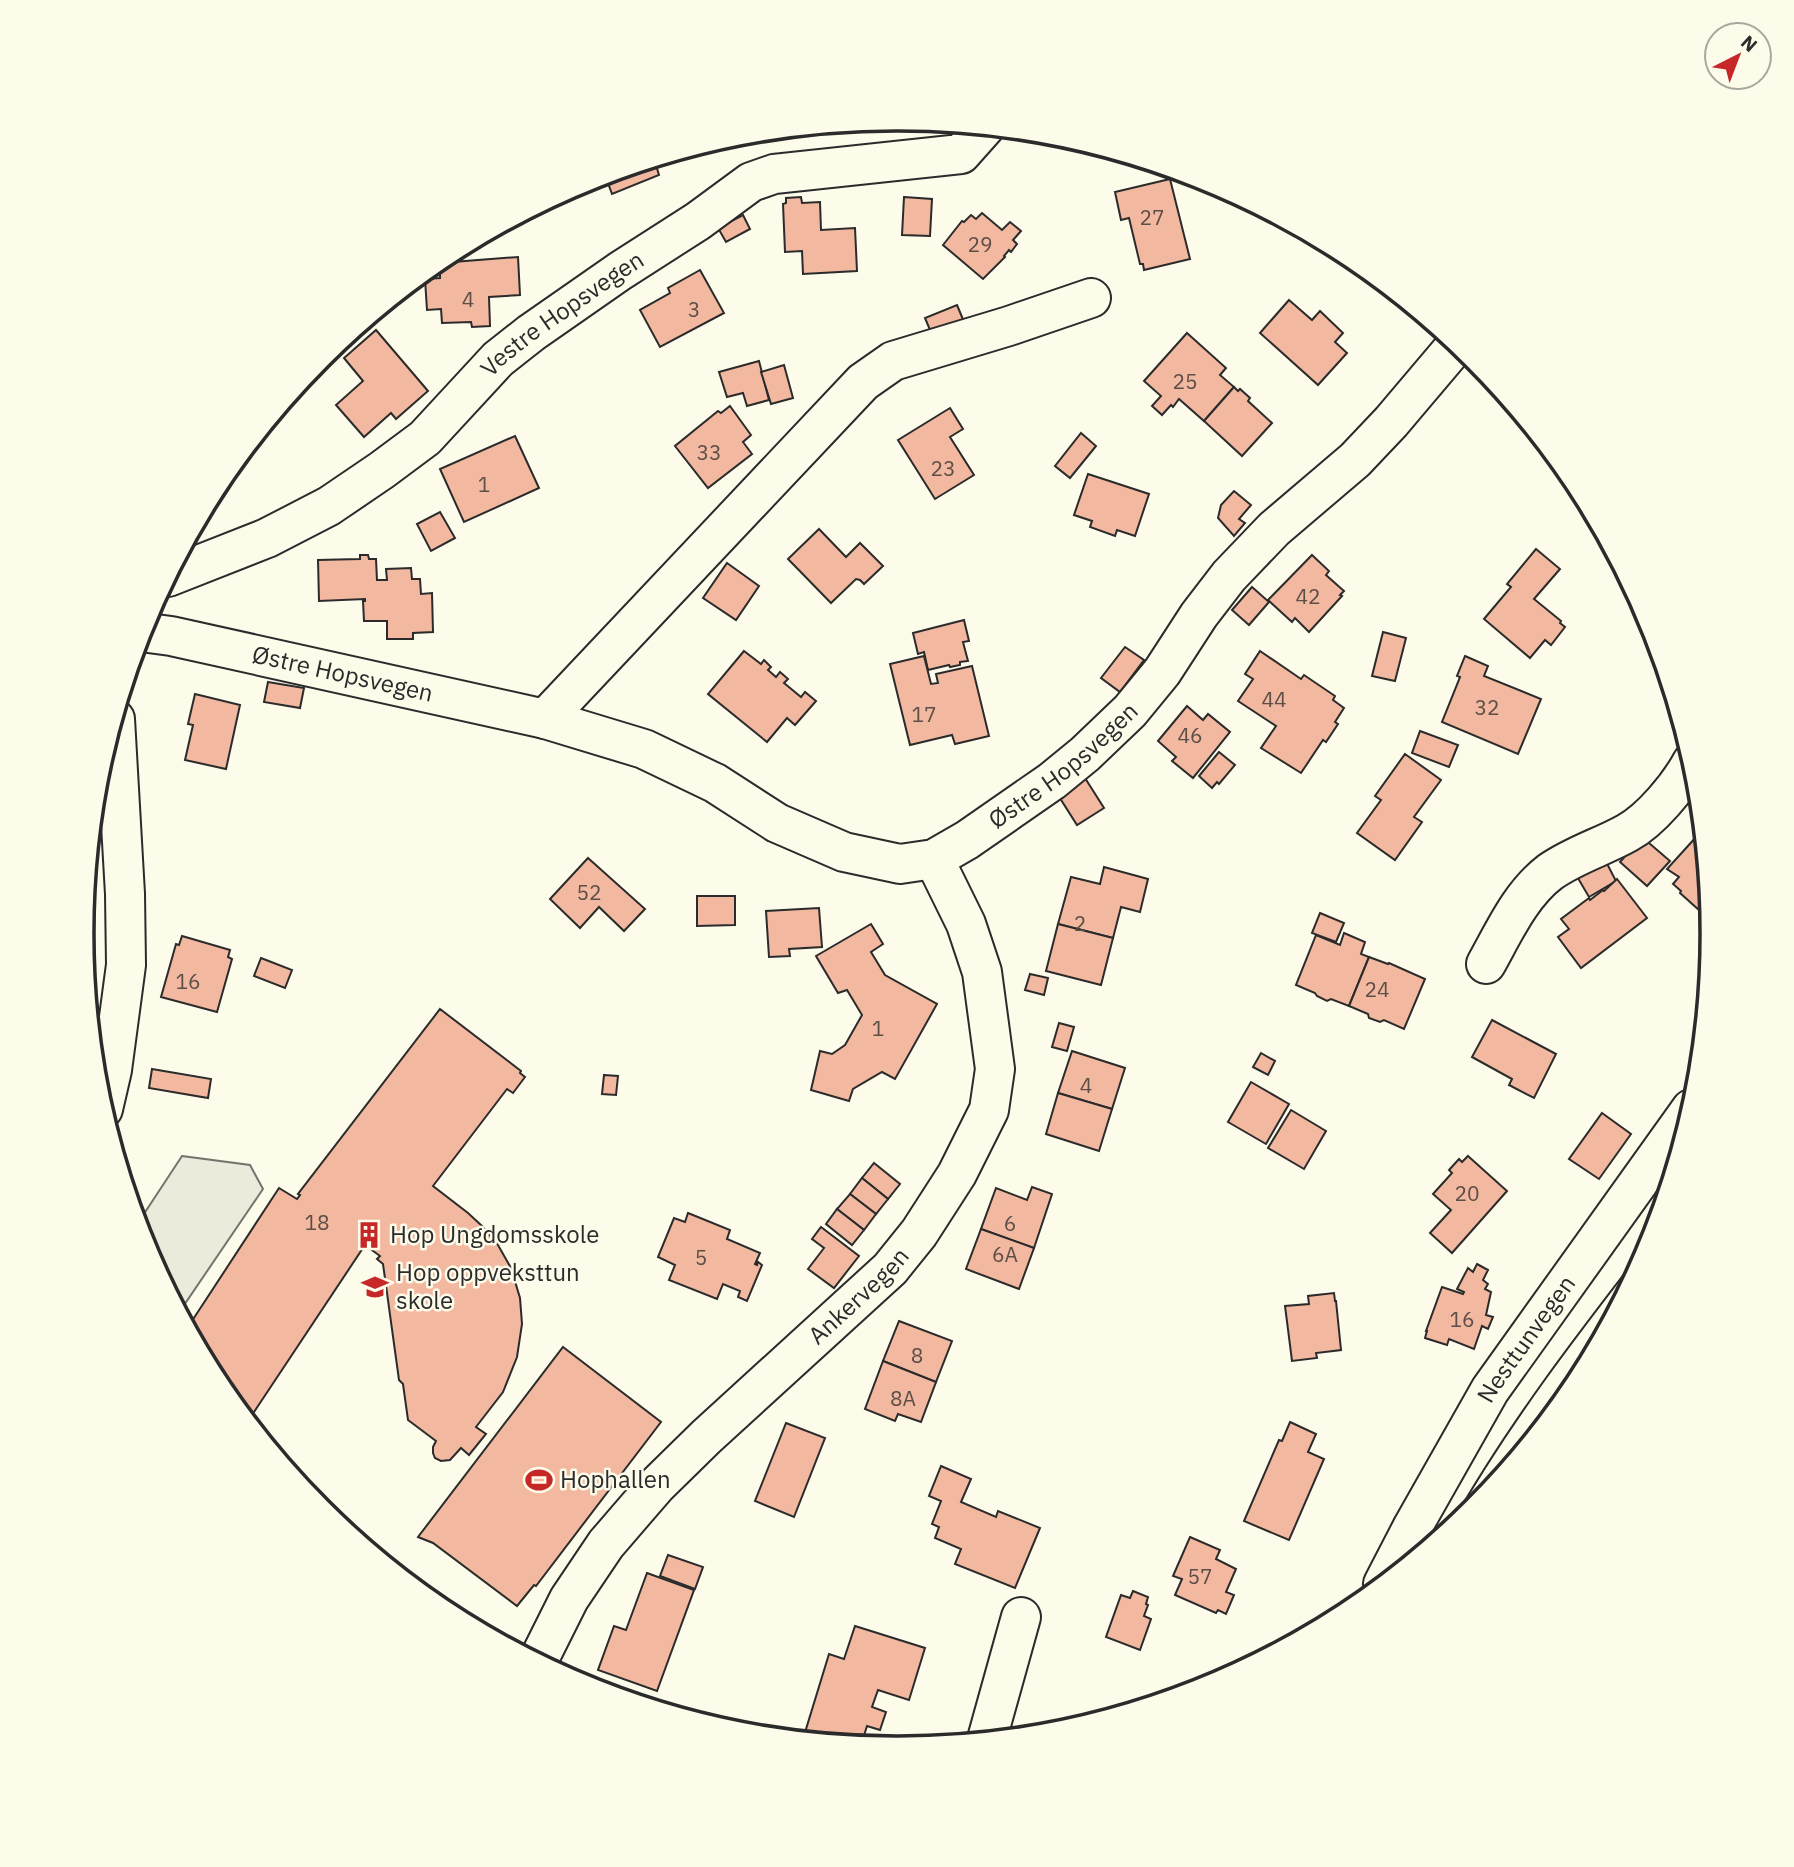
<svg xmlns="http://www.w3.org/2000/svg" width="1794" height="1867" font-family="'IBM Plex Sans',sans-serif">
  <style>
    .parking { fill: #eceadb; stroke: #74746e; stroke-width: 2 }
    .building { fill: #f2b8a0; stroke: #2b2b2b; stroke-width: 2 }
    .lines { fill: none; stroke-linecap: round; stroke-linejoin: round }
    .minor-casing { stroke: #2b2b2b; stroke-width: 42 }
    .major-casing { stroke: #2b2b2b; stroke-width: 42 }
    .minor { stroke: #fdfbea; stroke-width: 38 }
    .major { stroke: #fdfbea; stroke-width: 38 }
    .tram { stroke: #2b2b2b; stroke-width: 2 }
    .labels { text-anchor: middle; stroke-width: 5; stroke-linejoin: round; paint-order: stroke }
    .number-label { font-size: 21px; fill: #5d4e48 }
    .street-label { font-size: 24px; fill: #2b2b2b; stroke: #fdfbea }
    .poi-label { font-size: 24px; fill: #2b2b2b; stroke: #fdfbea; text-anchor: start }
    .rim { fill: none; stroke: #2b2b2b; stroke-width: 3.5 }
  </style>
  <rect width="100%" height="100%" fill="#fdfbea"/>
  <!-- parking -->
  <path class="parking" d="M182,1156L250,1165L263,1189L180,1311L144,1245L138,1223Z"/>
  <!-- building -->
  <g class="building">
    <path d="M661,158L662,163L656,165L659,175L612,194L605,175Z"/>
    <path d="M1170,179L1190,259L1144,270L1143,264H1140L1129,218L1121,220L1115,192Z"/>
    <path d="M801,197L802,203L820,202L821,230L855,228L857,271L803,274L802,251L785,252L783,204L786,203V198Z"/>
    <path d="M904,197L932,199L930,236L902,235Z"/>
    <path d="M982,213L1002,230L1010,222L1021,231L1013,240L1017,244L1011,252L1009,250L1004,256L1005,257L983,279L943,245L962,221L964,222L971,215L976,219Z"/>
    <path d="M743,215L750,229L726,242L718,228Z"/>
    <path d="M518,257L520,295L489,297L490,326L472,327L471,322L442,323L441,309L427,310L425,279L440,278V263Z"/>
    <path d="M700,270L724,313L660,347L640,310L670,293L668,288Z"/>
    <path d="M1289,300L1312,320L1320,311L1343,333L1335,342L1347,353L1318,385L1260,333Z"/>
    <path d="M957,305L967,329L935,342L925,318Z"/>
    <path d="M376,330L428,391L396,419L391,413L364,437L336,405L363,381L344,358Z"/>
    <path d="M1187,333L1226,368L1220,375L1234,387L1204,421L1179,399L1173,407L1171,405L1162,415L1152,406L1161,396L1144,381Z"/>
    <path d="M759,361L769,400L747,406L743,393L727,397L719,372Z"/>
    <path d="M784,365L793,398L771,404L761,372Z"/>
    <path d="M1234,387L1238,391L1240,389L1250,398L1248,401L1272,423L1242,456L1204,421Z"/>
    <path d="M730,406L751,435L743,442L752,454L708,488L675,446L718,411L721,413Z"/>
    <path d="M950,408L963,429L950,437L974,475L935,499L898,440Z"/>
    <path d="M1081,433L1096,446L1070,478L1055,466Z"/>
    <path d="M515,436L539,488L464,522L440,469Z"/>
    <path d="M1088,474L1149,494L1135,536L1117,530L1115,536L1090,527L1092,521L1074,515Z"/>
    <path d="M1234,491L1251,505L1239,519L1245,523L1234,536L1218,518L1221,505Z"/>
    <path d="M440,512L455,538L431,551L417,524Z"/>
    <path d="M819,529L846,557L860,543L883,566L864,584L860,580L856,579L831,603L788,559Z"/>
    <path d="M1536,549L1560,569L1534,599L1561,621L1560,623L1565,627L1551,645L1545,640L1530,658L1484,619L1511,587L1507,584Z"/>
    <path d="M360,555H368L369,559H376L377,580H387L386,569L411,568L412,579H420L421,594L432,593L433,632L413,633V639H387V621H364L363,601H365V599L319,601L318,560L360,559Z"/>
    <path d="M1312,555L1329,571L1326,575L1344,591L1340,595L1342,596L1309,632L1295,618L1292,622L1268,600Z"/>
    <path d="M727,563L759,586L736,620L703,598Z"/>
    <path d="M1252,587L1269,602L1249,625L1232,610Z"/>
    <path d="M964,620L969,641L963,642L968,661L960,662V665L950,667L949,665L928,670L924,652L918,654L913,633Z"/>
    <path d="M1383,632L1406,638L1395,681L1372,676Z"/>
    <path d="M1125,647L1144,660L1120,692L1101,678Z"/>
    <path d="M744,651L761,664L764,660L771,667L768,670L776,677L780,672L788,679L784,683L801,697L805,692L816,701L795,725L787,718L767,742L708,694Z"/>
    <path d="M1260,651L1301,679L1304,675L1335,696L1333,700L1344,708L1335,722L1338,724L1326,742L1323,740L1301,773L1261,748L1276,726L1238,701L1253,679L1245,674Z"/>
    <path d="M924,656L931,684L938,683L936,674L972,666L989,736L955,744L952,735L910,745L890,664Z"/>
    <path d="M1465,656L1488,666L1484,676L1541,699L1518,754L1442,722L1460,677L1457,676Z"/>
    <path d="M268,682L304,688L300,708L264,702Z"/>
    <path d="M195,694L240,705L226,769L185,760L193,725L188,724Z"/>
    <path d="M1187,706L1203,720L1208,714L1230,732L1193,778L1172,761L1176,757L1158,741Z"/>
    <path d="M1420,731L1458,745L1449,767L1412,753Z"/>
    <path d="M1219,752L1235,765L1219,784L1217,782L1212,788L1199,776Z"/>
    <path d="M1405,754L1441,780L1414,817L1422,822L1395,860L1357,833L1381,800L1375,796Z"/>
    <path d="M1085,778L1104,808L1077,825L1058,795Z"/>
    <path d="M1697,836L1703,841L1709,919L1680,893L1681,891L1673,884L1679,877L1667,869Z"/>
    <path d="M1642,837L1670,861L1647,886L1620,862Z"/>
    <path d="M1601,852L1616,881L1589,897L1572,868Z"/>
    <path d="M588,858L645,909L624,931L599,907L580,928L550,899Z"/>
    <path d="M1104,867L1148,879L1140,912L1121,907L1113,938L1058,924L1071,877L1100,884Z"/>
    <path d="M1617,879L1647,918L1581,968L1558,937L1569,929L1561,919L1589,898L1590,900L1603,890L1604,891Z"/>
    <path d="M697,896H735V925L697,926Z"/>
    <path d="M819,908L822,947L789,949L790,956L769,957L766,911Z"/>
    <path d="M1320,913L1344,923L1336,942L1312,933Z"/>
    <path d="M871,924L883,944L871,952L885,975L937,1004L895,1079L882,1072L853,1089L849,1101L811,1090L820,1051L832,1054L845,1045L862,1015L847,990L838,993L816,956Z"/>
    <path d="M1058,924L1113,938L1101,985L1046,971Z"/>
    <path d="M1344,933L1365,942L1361,954L1369,957L1349,1006L1331,999L1327,1001L1317,996L1315,993L1296,985L1316,935L1340,945Z"/>
    <path d="M182,936L230,950L228,957L232,959L217,1012L161,997L176,944L179,945Z"/>
    <path d="M1369,957L1388,964L1389,963L1425,979L1404,1029L1384,1020L1380,1022L1369,1018L1368,1014L1349,1006Z"/>
    <path d="M261,958L292,970L285,988L254,976Z"/>
    <path d="M1030,974L1048,978L1044,995L1025,990Z"/>
    <path d="M440,1009L521,1071L520,1073L525,1077L513,1093L507,1089L433,1186L468,1213L482,1226L498,1245L511,1268L520,1298L522,1324L517,1357L503,1392L476,1427L486,1434L469,1455L461,1448L450,1460L441,1461L435,1458L433,1453V1447L436,1441L408,1420L403,1384L399,1380L383,1264L377,1259L380,1256L365,1245L248,1421L219,1386L188,1327L279,1188L297,1199L300,1195L298,1194Z"/>
    <path d="M1492,1020L1556,1054L1534,1098L1509,1085L1512,1079L1472,1057Z"/>
    <path d="M1059,1023L1074,1027L1067,1051L1052,1047Z"/>
    <path d="M1072,1051L1125,1068L1112,1109L1058,1093Z"/>
    <path d="M1261,1053L1275,1061L1268,1075L1253,1067Z"/>
    <path d="M152,1069L211,1079L208,1098L149,1088Z"/>
    <path d="M604,1075L618,1076L616,1095L602,1094Z"/>
    <path d="M1251,1082L1289,1104L1266,1144L1228,1122Z"/>
    <path d="M1058,1093L1112,1109L1099,1151L1046,1134Z"/>
    <path d="M1291,1110L1326,1131L1304,1169L1268,1148Z"/>
    <path d="M1602,1113L1631,1134L1599,1179L1569,1159Z"/>
    <path d="M1468,1156L1507,1191L1452,1253L1430,1233L1451,1210L1433,1194L1452,1173L1449,1170L1459,1159L1462,1162Z"/>
    <path d="M874,1163L900,1184L888,1199L862,1178Z"/>
    <path d="M862,1178L888,1199L876,1214L850,1194Z"/>
    <path d="M1032,1187L1052,1194L1034,1248L981,1229L996,1188L1027,1200Z"/>
    <path d="M850,1194L876,1214L864,1230L837,1209Z"/>
    <path d="M837,1209L864,1230L852,1245L826,1224Z"/>
    <path d="M688,1213L730,1230L727,1239L760,1253L755,1264L757,1265L758,1262L762,1265L747,1301L738,1297L740,1291L723,1284L717,1299L669,1280L675,1265L658,1257L674,1218L685,1222Z"/>
    <path d="M821,1227L859,1256L834,1288L808,1269L824,1248L812,1239Z"/>
    <path d="M981,1229L1034,1248L1019,1289L966,1269Z"/>
    <path d="M1477,1264L1488,1270L1483,1280L1488,1284L1485,1289L1491,1292L1486,1315L1493,1317L1488,1329L1482,1326L1474,1349L1449,1339L1447,1345L1425,1338L1427,1331H1426L1442,1287L1463,1294L1464,1292L1457,1289L1468,1268L1473,1272Z"/>
    <path d="M1334,1293L1335,1301H1336L1341,1350L1316,1353L1317,1358L1292,1361L1285,1306L1309,1304L1308,1296Z"/>
    <path d="M899,1321L952,1341L936,1382L883,1361Z"/>
    <path d="M563,1347L661,1422L536,1586L534,1585L517,1606L433,1543L418,1537Z"/>
    <path d="M883,1361L936,1382L921,1422L898,1414L895,1421L865,1409Z"/>
    <path d="M1290,1422L1316,1434L1308,1452L1324,1459L1289,1540L1244,1521L1279,1440L1282,1441Z"/>
    <path d="M786,1423L825,1438L794,1517L755,1501Z"/>
    <path d="M941,1466L971,1479L961,1502L996,1517L998,1511L1040,1528L1015,1588L955,1564L961,1549L935,1538L939,1527L932,1524L941,1501L929,1496Z"/>
    <path d="M1190,1537L1220,1550L1216,1559L1236,1569L1226,1592L1234,1595L1226,1614L1218,1610L1216,1613L1175,1595L1182,1579L1173,1576Z"/>
    <path d="M668,1555L703,1567L695,1589L660,1576Z"/>
    <path d="M647,1573L694,1590L657,1691L598,1670L614,1626L626,1630Z"/>
    <path d="M1133,1591L1148,1597L1146,1604L1148,1605L1144,1616L1151,1619L1140,1650L1106,1637L1121,1595L1130,1598Z"/>
    <path d="M855,1626L925,1648L909,1700L878,1690L872,1707L886,1712L880,1730L867,1726L861,1745L803,1739L829,1654L844,1659Z"/>
  </g>
  <g class="lines">
    <defs>
      <g id="minor">
        <path id="s1" d="M168,577L267,538L329,506L382,470L425,438L498,359L531,333L620,271L698,221L751,182L774,174L961,154L985,127"/>
        <path id="s2" d="M141,632L171,636L545,719L644,749L715,783L777,823L844,852L900,864L934,859L967,840L1052,781L1085,754L1130,711L1162,672L1199,615L1229,576L1274,529L1355,460L1391,422L1457,344"/>
        <path d="M545,719L863,382L893,361L1009,326L1091,298"/>
        <path d="M1486,964C1504,932 1520,895 1550,872C1574,855 1602,847 1627,833C1651,820 1679,786 1692,762"/>
        <path d="M103,1109L112,1070L126,965L125,894L115,719"/>
        <path id="s3" d="M538,1661L569,1599L606,1544L656,1486L706,1437L890,1269L919,1233L957,1174L989,1110L995,1069L982,972L966,924L934,859"/>
        <path d="M987,1739L1021,1617"/>
      </g>
      <g id="major">
        <path id="s4" d="M1383,1584L1413,1526L1490,1390L1691,1109"/>
      </g>
    </defs>
    <!-- minor casing -->
    <use href="#minor" class="minor-casing"/>
    <!-- major casing -->
    <use href="#major" class="major-casing"/>
    <!-- minor -->
    <use href="#minor" class="minor"/>
    <!-- major -->
    <use href="#major" class="major"/>
    <!-- tram -->
    <g class="tram">
      <path d="M1523,1449L1597,1344"/>
      <path d="M1448,1530C1506,1426 1579,1332 1652,1238"/>
    </g>
  </g>
  <!-- icons -->
  <defs>
    <symbol id="building-bare" viewBox="-9 -9 18 18"><path d="M-4-6H4V6H1V3H-1V6H-4ZM-2.5-4.3h1.7v1.8h-1.7ZM.8-4.3h1.7v1.8H.8ZM-2.5-1h1.7V.8h-1.7ZM.8-1h1.7V.8H.8Z" fill="#c62828" stroke="#fdfbea" stroke-width="2.5" paint-order="stroke"/></symbol>
    <symbol id="school-bare" viewBox="-9 -9 18 18"><path d="M0-5L7-2L0 1L-7-2ZM-4 1L0 2.5L4 1V4Q0 6-4 4Z" fill="#c62828" stroke="#fdfbea" stroke-width="2.5" paint-order="stroke"/></symbol>
    <symbol id="stadium-bare" viewBox="-9 -9 18 18"><path d="M0-5a6.5 5 0 1 0 0 10a6.5 5 0 1 0 0-10ZM-3.5-1.8h7v3.6h-7Z" fill="#c62828" stroke="#fdfbea" stroke-width="2.5" paint-order="stroke"/></symbol>
  </defs>
  <g fill-rule="evenodd">
    <use href="#building-bare" x="350" y="1216" width="38" height="38"/>
    <use href="#school-bare" x="356" y="1268" width="38" height="38"/>
    <use href="#stadium-bare" x="520" y="1461" width="38" height="38"/>
  </g>
  <g class="labels">
    <!-- number labels -->
    <g class="number-label">
      <text x="1152" y="225">27</text>
      <text x="980" y="252">29</text>
      <text x="468" y="307">4</text>
      <text x="694" y="317">3</text>
      <text x="1185" y="389">25</text>
      <text x="709" y="460">33</text>
      <text x="943" y="476">23</text>
      <text x="484" y="492">1</text>
      <text x="1308" y="604">42</text>
      <text x="1274" y="707">44</text>
      <text x="1487" y="715">32</text>
      <text x="924" y="722">17</text>
      <text x="1190" y="743">46</text>
      <text x="589" y="900">52</text>
      <text x="1080" y="931">2</text>
      <text x="188" y="989">16</text>
      <text x="1377" y="997">24</text>
      <text x="878" y="1036">1</text>
      <text x="1086" y="1093">4</text>
      <text x="1467" y="1201">20</text>
      <text x="317" y="1230">18</text>
      <text x="1010" y="1231">6</text>
      <text x="1005" y="1262">6A</text>
      <text x="701" y="1265">5</text>
      <text x="1462" y="1327">16</text>
      <text x="917" y="1363">8</text>
      <text x="903" y="1406">8A</text>
      <text x="1200" y="1584">57</text>
    </g>
    <!-- street labels -->
    <g class="street-label">
      <text dy="8" stroke="none"><textPath href="#s1" startOffset="480">Vestre Hopsvegen</textPath></text>
      <text dy="8" stroke="none"><textPath href="#s2" startOffset="206">Østre Hopsvegen</textPath></text>
      <text dy="8" stroke="none"><textPath href="#s2" startOffset="994">Østre Hopsvegen</textPath></text>
      <text dy="8" stroke="none"><textPath href="#s3" startOffset="490">Ankervegen</textPath></text>
      <text dy="8" stroke="none"><textPath href="#s4" startOffset="284">Nesttunvegen</textPath></text>
    </g>
    <!-- poi labels -->
    <g class="poi-label">
      <text x="390" y="1243">Hop Ungdomsskole</text>
      <text x="396" y="1281">Hop oppveksttun<tspan x="396" dy="28">skole</tspan></text>
      <text x="560" y="1488">Hophallen</text>
    </g>
  </g>
  <!-- crop -->
  <path d="M0 0H1794V1867H0ZM896 131H898A802 802 0 0 1 1700 933V934A802 802 0 0 1 898 1736H896A802 802 0 0 1 94 934V933A802 802 0 0 1 896 131Z" fill="#fdfbea" fill-rule="evenodd"/>
  <path class="rim" d="M896 131H898A802 802 0 0 1 1700 933V934A802 802 0 0 1 898 1736H896A802 802 0 0 1 94 934V933A802 802 0 0 1 896 131Z"/>
  <!-- north arrow -->
  <g transform="translate(1738 56) rotate(42)"><circle r="33" fill="#fdfbea" stroke="#a9a89e" stroke-width="2"/>
  <path d="M0-5L12 26L0 18L-12 26Z" fill="#c62828"/>
  <text y="-10" font-size="19" font-weight="bold" text-anchor="middle" fill="#2b2b2b">N</text>
  </g>
</svg>
